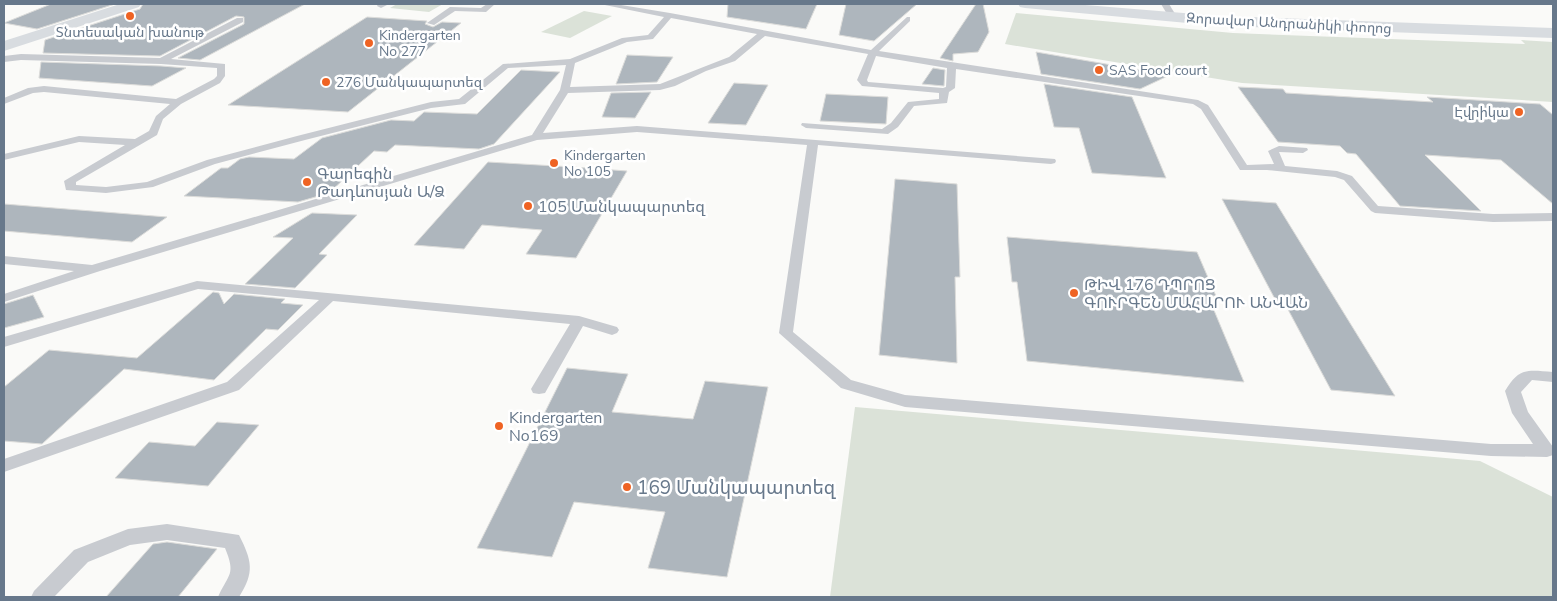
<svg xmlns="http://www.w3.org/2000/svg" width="1557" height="601" font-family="'Nunito Sans','Noto Sans Armenian',sans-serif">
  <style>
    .green { fill: #dbe2d8 }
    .building { fill: #aeb6bd; stroke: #dcdcda }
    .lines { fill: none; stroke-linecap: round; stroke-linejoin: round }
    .lane { fill: #c8cbd0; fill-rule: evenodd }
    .secondary { fill: #d8dce0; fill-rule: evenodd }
    .poi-dot { fill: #ef6323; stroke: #fff; stroke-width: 2 }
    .labels { text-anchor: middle; stroke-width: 5; stroke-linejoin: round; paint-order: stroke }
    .far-street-label { font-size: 14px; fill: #67788b; stroke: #fff }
    .far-poi-label { font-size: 14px; fill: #67788b; stroke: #fff; text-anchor: start }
    .poi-label { font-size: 16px; fill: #67788b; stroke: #fff; text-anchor: start }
    .near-poi-label { font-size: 19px; fill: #67788b; stroke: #fff; text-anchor: start }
  </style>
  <rect width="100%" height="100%" fill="#fafaf8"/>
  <!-- green -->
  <g class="green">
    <path d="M397,4H443L429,12L390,8Z"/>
    <path d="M584,11L612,16L570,38L541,32Z"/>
    <path d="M1016,13L1233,33L1525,44L1521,40L1553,42V102L1242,83L1005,44Z"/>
    <path d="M855,407L1480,461L1553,497V597H830Z"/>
  </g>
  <!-- building -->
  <g class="building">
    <path d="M51,4H115L37,29L4,23Z"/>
    <path d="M143,4H305L200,60L178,58L244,24V17L236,16L160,56L43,53L45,40L140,9Z"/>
    <path d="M728,4H817L806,29L727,17Z"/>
    <path d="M846,4H917L874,41L839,35Z"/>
    <path d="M976,4H983L989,32L978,52L953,54V61L940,58Z"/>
    <path d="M367,17L427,21L425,24L433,27L442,22L461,23L348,112L228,105Z"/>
    <path d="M1036,52L1170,75L1140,89L1041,74Z"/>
    <path d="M627,55L673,57L657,82L616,84Z"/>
    <path d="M41,62L161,66L186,68L152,86L39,78Z"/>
    <path d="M933,68L945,70L944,86L922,84Z"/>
    <path d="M521,70L560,72L494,144L479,149L395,145L387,152L374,151L329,193L298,202L184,196L221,168H228L240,159L249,157L294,159L322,138L391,120L414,121L424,112L477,114Z"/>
    <path d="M734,83L768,85L746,125L708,123Z"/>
    <path d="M1044,84L1132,97L1166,178L1092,173L1079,128L1054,127Z"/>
    <path d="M1238,87L1283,89L1286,93L1433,102L1427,97L1540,104L1553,115V204L1501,160L1425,155L1481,211L1400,206L1356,154L1347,153L1340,146L1278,142Z"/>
    <path d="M651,92L635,118L602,117L611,93Z"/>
    <path d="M826,94L888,97L886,124L820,121Z"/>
    <path d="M488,162L573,167L627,171L576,258L526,254L542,230L482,225L464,249L414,245Z"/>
    <path d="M895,179L957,184L960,277H955L957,363L879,355Z"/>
    <path d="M1222,199L1276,203L1395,396L1331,390L1284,302L1276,301Z"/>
    <path d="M4,204L167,217L132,242L4,231Z"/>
    <path d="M312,213L357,215L319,254L327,255L295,288L245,284L293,238L273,237Z"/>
    <path d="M1007,237L1197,252L1216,296H1208L1244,382L1027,361L1017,282H1012Z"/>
    <path d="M213,292L219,293L224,304L234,294L285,299L281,303L303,305L278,330L266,329L214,380L124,369L42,444L4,441V387L49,350L137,358Z"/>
    <path d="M33,295L44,317L4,328V304Z"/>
    <path d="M567,368L628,374L612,412L693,419L705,381L768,387L727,577L648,568L665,512L574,502L552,557L477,548Z"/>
    <path d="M217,422L259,425L208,486L115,478L149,442L195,446Z"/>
    <path d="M167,542L217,549L178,597H106L153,544Z"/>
  </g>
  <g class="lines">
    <!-- lane -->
    <g class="lane">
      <path d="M378,4H389L381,8L377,6Z"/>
      <path d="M487,4H495L486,12L455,11L434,25L427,23L450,7L481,8Z"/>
      <path d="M600,4H615L670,13L871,50L907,17H910V21L879,51L1198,100L1208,105L1247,165L1274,164L1268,151L1279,146L1307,148L1308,150L1303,153L1279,152L1285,166L1337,171L1352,176L1378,206L1493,214L1553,213V221L1493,222L1375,213L1371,211L1344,180L1335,177L1267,170H1240L1201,109L1193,104L956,69L955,88L949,92L947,103L914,106L898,127L888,134L806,128L801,125L802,123L882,129L891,123L908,102L939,99V93L862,86L857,80L868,54L765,36L735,61L706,71L675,86L660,90L568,93L543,133L637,126L1055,159L1056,161L1055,163L1051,164L818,145L793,332L851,380L905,395L1491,444H1533L1512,413L1505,391C1519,367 1528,370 1553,372V382L1532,380L1521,392L1528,412L1553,447V455L1547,457L1491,456L905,407L841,388L779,333L807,145L637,132L537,140L100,271L4,302V294L74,271L4,264V256L92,265L532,135L560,90L566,65L508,68L465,104L431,108L305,140L215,164L153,187L106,193L66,190L64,181L125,145L79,142L4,160V154L79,136L135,139L149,131L156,116L170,104L44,92L33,93L4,104V98L28,88L44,86L176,99L214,79L217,76V68L161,64L21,60L4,62V56L21,54L160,58L237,18H243V22L171,59L225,64V76L220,83L181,104L163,119L157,135L76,182V185L106,187L147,182L207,160L297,136L431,102L459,99L503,64L570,59L622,38L648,35L664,17ZM671,18L757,34L729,57L660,84L570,87L575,63L627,42L653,39ZM876,56L947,68L946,87L943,88L868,82L867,80Z"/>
      <path d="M1161,4H1169L1177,17L1176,19H1170Z"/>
      <path d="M197,281L579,316L617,327L619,330L617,333L612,335L583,326L545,393L539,394L533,393L531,389L570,324L333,301L239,390L4,472V459L227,382L319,300L198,289L4,347V337Z"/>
      <path d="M167,524L239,535C252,561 255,572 239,597H218C229,573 236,575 225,548L167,540L130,545L88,562L54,597H31L34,591L74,550L128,529Z"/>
    </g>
    <!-- secondary -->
    <g class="secondary">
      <path d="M120,4H141L139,7L4,51V41Z"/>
      <path d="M1018,4H1073L1220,16L1553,28V38L1220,26L1025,8L1020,7Z"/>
    </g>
  </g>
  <!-- markers -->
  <g class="poi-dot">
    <circle cx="130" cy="16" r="5"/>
    <circle cx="369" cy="43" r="5"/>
    <circle cx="1099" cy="70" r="5"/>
    <circle cx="326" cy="82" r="5"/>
    <circle cx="1519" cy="112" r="5"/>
    <circle cx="554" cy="163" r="5"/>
    <circle cx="307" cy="182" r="5"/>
    <circle cx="528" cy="206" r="5"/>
    <circle cx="1074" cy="293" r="5"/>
    <circle cx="499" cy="426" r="5"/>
    <circle cx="627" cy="487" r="5"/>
  </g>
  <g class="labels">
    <!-- far-street labels -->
    <g class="far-street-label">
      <text transform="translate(1289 23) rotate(3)" y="5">Զորավար Անդրանիկի փողոց</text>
    </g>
    <!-- far-poi labels -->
    <g class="far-poi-label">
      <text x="130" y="37" text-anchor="middle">Տնտեսական խանութ</text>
      <text x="379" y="40">Kindergarten<tspan x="379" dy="16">No 277</tspan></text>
      <text x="1109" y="75">SAS Food court</text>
      <text x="336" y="87">276 Մանկապարտեզ</text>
      <text x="1509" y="117" text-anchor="end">Էվրիկա</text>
      <text x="564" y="160">Kindergarten<tspan x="564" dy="16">No 105</tspan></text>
    </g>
    <!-- poi labels -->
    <g class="poi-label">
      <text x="317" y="179">Գարեգին<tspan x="317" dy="18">Թադևոսյան Ա/Ձ</tspan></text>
      <text x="538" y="212">105 Մանկապարտեզ</text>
      <text x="1084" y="290">ԹԻՎ 176 ԴՊՐՈՑ<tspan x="1084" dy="18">ԳՈՒՐԳԵՆ ՄԱՀԱՐՈՒ ԱՆՎԱՆ</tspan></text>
      <text x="509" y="423">Kindergarten<tspan x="509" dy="18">No169</tspan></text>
    </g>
    <!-- near-poi labels -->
    <g class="near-poi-label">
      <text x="637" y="494">169 Մանկապարտեզ</text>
    </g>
  </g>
  <!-- border -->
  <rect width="1557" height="601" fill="none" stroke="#67788b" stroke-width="10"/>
</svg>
